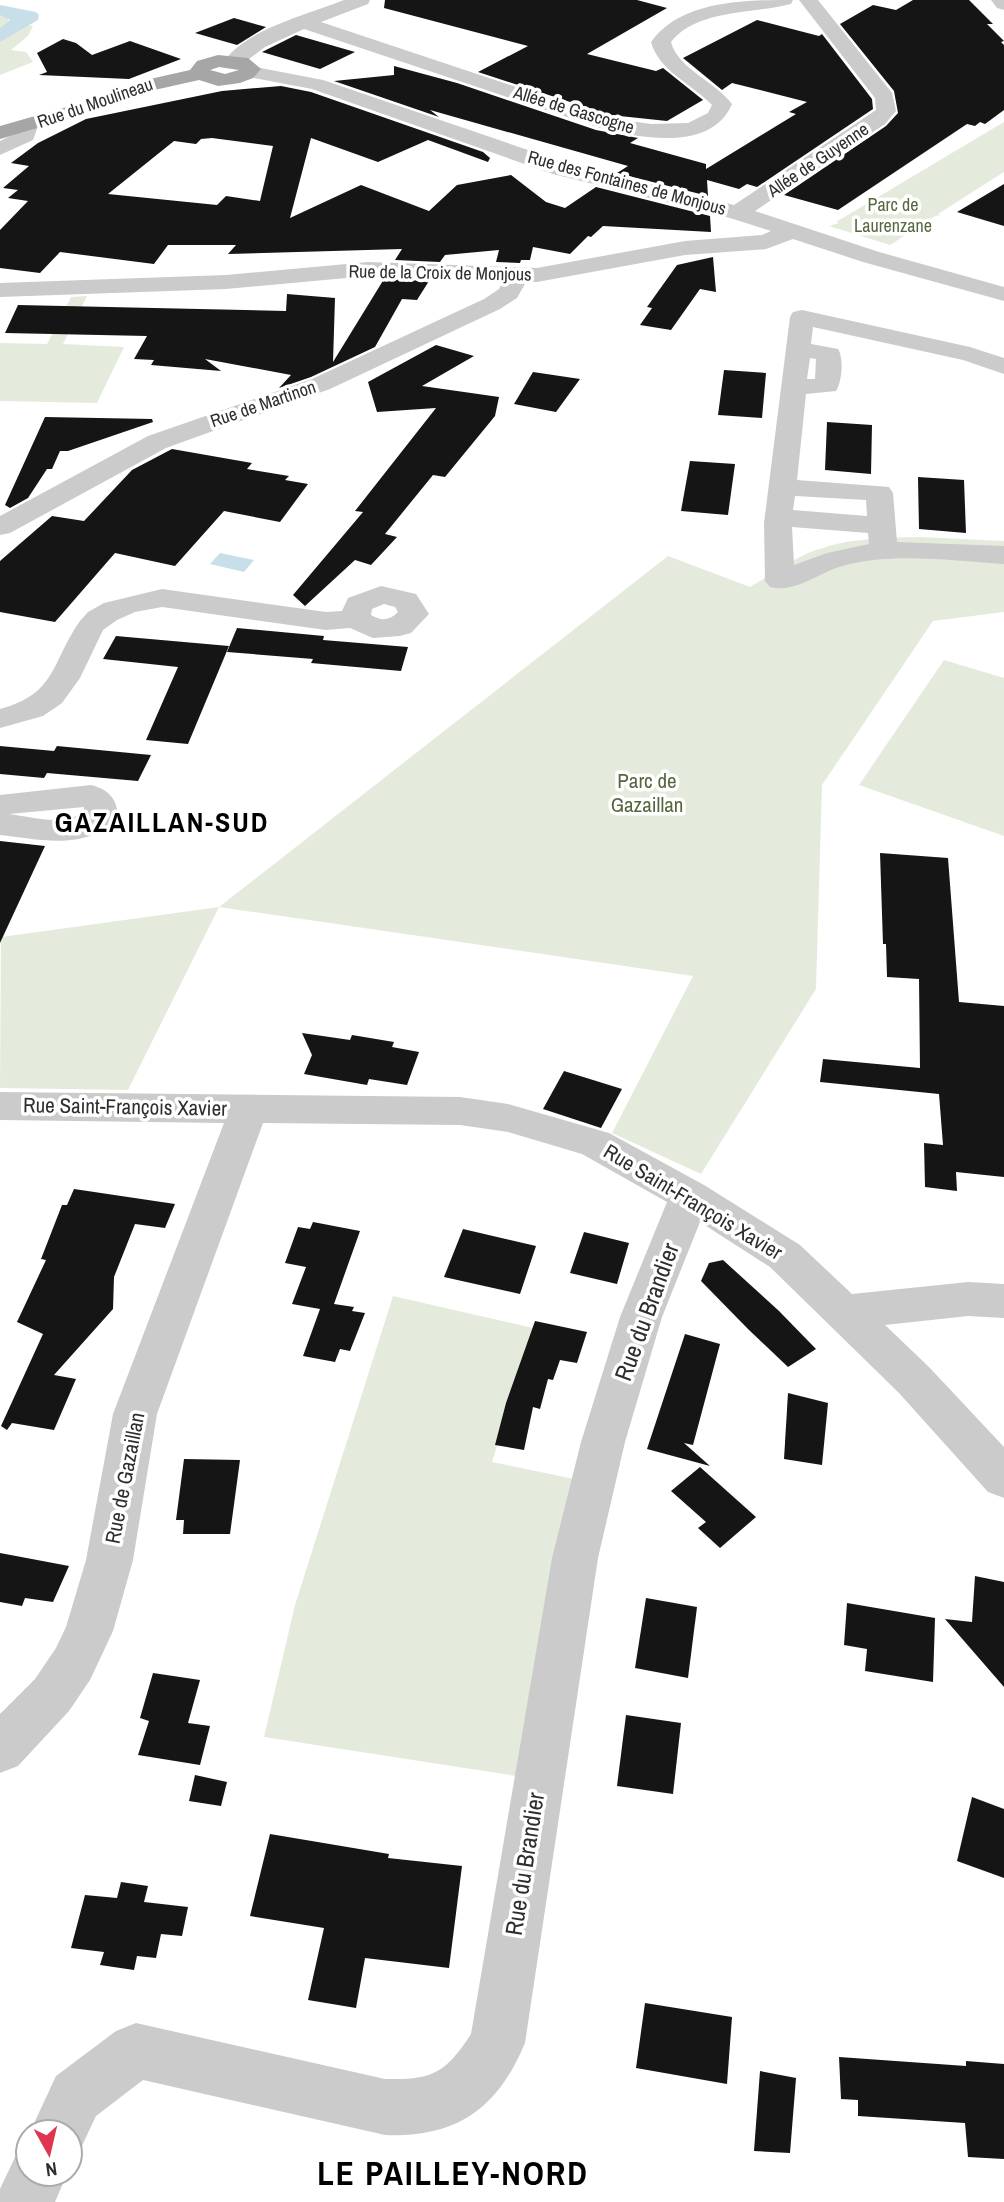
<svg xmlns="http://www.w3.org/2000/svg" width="1004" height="2202" font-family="'Archivo Narrow',sans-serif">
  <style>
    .green { fill: #e5ebdc }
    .water { fill: #c8dfea }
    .building { fill: #151515; fill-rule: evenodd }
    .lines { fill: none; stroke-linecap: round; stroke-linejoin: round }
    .minor { fill: #cbcbcb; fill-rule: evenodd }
    .major { fill: #a6a6a6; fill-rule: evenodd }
    .labels { text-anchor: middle; stroke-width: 7; stroke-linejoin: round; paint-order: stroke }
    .far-street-label { font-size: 18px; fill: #2e2e2e; stroke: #fff }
    .far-park-label { font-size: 18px; fill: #54683d; stroke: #fff }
    .park-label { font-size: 21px; fill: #54683d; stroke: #fff }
    .street-label { font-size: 21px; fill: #2e2e2e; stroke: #fff }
    .near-street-label { font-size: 24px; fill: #2e2e2e; stroke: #fff }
    .district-label { font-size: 28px; font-weight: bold; letter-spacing: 2px; fill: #000; stroke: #fff }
    .near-district-label { font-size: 33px; font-weight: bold; letter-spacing: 2px; fill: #000; stroke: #fff }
  </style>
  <rect width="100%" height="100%" fill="#fff"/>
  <!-- green -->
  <g class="green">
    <path d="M0,15L7,17L9,22L33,26L28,36L11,50L26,52L33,62L0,75Z"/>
    <path d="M1004,122V172L938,214L941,215L935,216L890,245L829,226L839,223L836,222Z"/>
    <path d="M87,296L63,344L124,347L97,403L0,401V343L47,344L71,297Z"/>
    <path d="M921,537L1004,541V612L933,621L822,785L816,989L701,1174L612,1133L693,976L219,907L128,1090L0,1088L1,937L219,907L668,556L750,587C767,577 784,565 802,556C839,538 881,538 921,537Z"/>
    <path d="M944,660L1004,678V836L859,785Z"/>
    <path d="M393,1296L533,1328L492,1462L574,1479L516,1776L264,1737L295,1605Z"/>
  </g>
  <!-- water -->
  <g class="water">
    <path d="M0,5L36,12L39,15L38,20L0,42V28L10,20L0,15Z"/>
    <path d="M220,553L254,560L244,572L210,564Z"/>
  </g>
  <!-- building -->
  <g class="building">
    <path d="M385,0H637L667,8L587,54L656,71L663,68L703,100L667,121L610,115L478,72L528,46L384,8Z"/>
    <path d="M913,0H969L993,24H987L1004,41L1001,42L1004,45V110L985,124L980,122L975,126L967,124L838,210L784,195L886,126L898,113L894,91L840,24L873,5L896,10Z"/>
    <path d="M234,18L266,27L237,45L195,33Z"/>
    <path d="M757,20L819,36L822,34L872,99L873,109L757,187L747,184L739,189L707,180L708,196L617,173L628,166L430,110L439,117L334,81L394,75V66L457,83L596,130L638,138L630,143L706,164V169L796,114L789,112L807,102L732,83L722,90L683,58Z"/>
    <path d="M296,35L355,52L320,69L262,52Z"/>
    <path d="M63,39L76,43L92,55L130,41L181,59L129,79L39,75L47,72L37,53Z"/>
    <path d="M281,86L311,92L483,152L490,158L488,162L428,140L378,162L311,138L290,218L361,185L429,211L457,185L511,175L546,202L565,208L596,187L710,216L711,232L603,226L591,237L588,236L570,254L533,247L530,260H521L520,263L496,262L499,250L445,255L440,262L395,260L402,249L228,254L236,245H168L154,264L60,252L40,273L0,268V230L28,201L8,198L18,190L3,188L29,166L11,163L38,143L86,119L222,91ZM212,138L273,146L260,201L226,196L217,205L108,194L174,141L196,144L201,139Z"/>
    <path d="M1004,184V226L957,212Z"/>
    <path d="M713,257L716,292L700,289L671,330L640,325L652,308L647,307L677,265Z"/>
    <path d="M384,279L429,281L417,300L402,299L375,347L311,377L279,388L291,375L205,359L221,371L151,365L154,360L134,359L147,336L5,333L18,305L286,311L287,294L335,298L333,362Z"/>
    <path d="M436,345L474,356L422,386L499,397L495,416L445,477L433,475L385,534L397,537L371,565L355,560L305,606L293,595L363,512L355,511L436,408L377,412L368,382Z"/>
    <path d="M724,370L766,373L762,418L718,415Z"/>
    <path d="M533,372L580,379L556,412L514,404Z"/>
    <path d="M45,417L152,419L153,422L68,451H60L52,469H47L28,498L10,508L5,505Z"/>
    <path d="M827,422L872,425L871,474L825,470Z"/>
    <path d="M172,449L252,463L247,469L289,476L285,480L308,484L280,522L224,511L175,566L115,553L55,622L0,612V561L52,516L84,521L132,470Z"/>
    <path d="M690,461L735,464L728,515L681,511Z"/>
    <path d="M918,477L964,480L966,533L919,529Z"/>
    <path d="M237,628L324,636L323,640L408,647L401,671L311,663L313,659L227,652Z"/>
    <path d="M116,636L229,646L188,744L146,740L178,667L103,659Z"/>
    <path d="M0,746L54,751L57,746L151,755L138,781L47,773L44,778L0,774Z"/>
    <path d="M0,841L45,846L0,943Z"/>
    <path d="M880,853L948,858L959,1002L1004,1006V1177L956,1172L957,1191L925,1187L924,1143L943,1145L939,1094L820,1082L823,1059L920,1068L919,979L887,977L886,944H883Z"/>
    <path d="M302,1033L350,1040L352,1035L394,1042L392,1047L419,1052L407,1085L369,1079L367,1085L304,1074L312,1055Z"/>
    <path d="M564,1071L622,1089L601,1128L543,1109Z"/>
    <path d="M74,1189L175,1204L165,1228L135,1224L114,1277L113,1309L54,1375L76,1379L54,1430L12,1423L7,1430L1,1426L43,1334L17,1322L46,1260L41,1259L62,1205H67Z"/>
    <path d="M313,1222L360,1231L334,1304L354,1307L352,1311L365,1313L350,1351L340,1349L335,1362L303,1356L320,1309L292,1304L306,1267L285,1263L298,1227L310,1229Z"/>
    <path d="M463,1229L536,1246L520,1294L444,1277Z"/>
    <path d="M584,1232L629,1243L617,1284L570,1273Z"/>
    <path d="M723,1260L779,1311L816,1349L788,1367L748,1329L701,1281L709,1263Z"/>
    <path d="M535,1321L587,1332L577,1363L560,1360L553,1380L548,1379L540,1409L533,1407L524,1450L495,1445L506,1403Z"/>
    <path d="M685,1334L720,1344L693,1445L684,1443L710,1466L647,1449Z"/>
    <path d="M788,1393L828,1403L822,1465L784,1459Z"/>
    <path d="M184,1459L240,1460L230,1534H183L184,1520H176Z"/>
    <path d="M700,1467L756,1517L720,1548L698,1528L706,1522L671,1491Z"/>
    <path d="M0,1553L69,1566L53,1602L25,1598L22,1606L0,1602Z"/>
    <path d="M975,1576L1004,1582V1687L945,1619L972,1622Z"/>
    <path d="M646,1598L697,1607L688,1678L635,1668Z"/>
    <path d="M847,1603L935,1618L933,1682L865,1671L867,1649L844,1645Z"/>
    <path d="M153,1673L200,1680L188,1723L210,1726L200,1765L138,1755L149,1721L140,1718Z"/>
    <path d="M626,1715L681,1723L673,1794L617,1786Z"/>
    <path d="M195,1775L227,1782L221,1806L189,1801Z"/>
    <path d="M972,1797L1004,1809V1878L957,1861Z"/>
    <path d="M270,1834L389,1854L388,1858L462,1866L449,1968L365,1958L356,2008L308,2000L324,1928L250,1916Z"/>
    <path d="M121,1882L148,1886L144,1902L188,1907L182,1936L161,1934L156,1958L137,1956L134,1970L100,1965L104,1952L71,1948L85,1895L117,1898Z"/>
    <path d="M645,2003L732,2017L727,2084L636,2068Z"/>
    <path d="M839,2057L966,2066V2061L1004,2064V2159L968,2157L965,2123L858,2116V2100L841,2099Z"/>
    <path d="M760,2071L796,2078L790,2153L754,2151Z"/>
  </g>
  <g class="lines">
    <!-- minor -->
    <g class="minor">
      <path d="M344,0H370L368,4L321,22L609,118L651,124L688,123L708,113L712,105C692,84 659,71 651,42C681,0 746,0 793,0L791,4C753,14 696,9 671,42C678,69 716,82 732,104C711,153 638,138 597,127L304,29L265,47L241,65L234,67L224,61C247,29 309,14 344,0Z"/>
      <path d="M799,0H818L892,93L896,111L885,124L755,211L879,252L1004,287V301L863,262L793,239L766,249L685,255L537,282H526L517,298L500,309L330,389L166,448L10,533L0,535V516L148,436L312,379L484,299L499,289L503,281L368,276L226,289L0,297V283L226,275L368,262L537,268L685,241L762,235L771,231L730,218L553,174L312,89L243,76L240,72L243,68L250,66L323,80L569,164L734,205L876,110L875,98Z"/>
      <path d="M991,0H1004V10L997,8Z"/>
      <path d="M28,120L35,122L38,126L33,140L0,155V141L16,133L21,122Z"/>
      <path d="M802,310L970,347L1004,358V374L963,360L813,327L811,344L838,349C844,358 842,382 836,391L806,394L797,480L889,487L893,493L897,542L1004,546V564C950,561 889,551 836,568C815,576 792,593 770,587L765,581L764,523L790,317L793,312ZM810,358L816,359L815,379H807ZM795,496L866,500L867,516L793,510ZM792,527L868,533L869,544L827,553L794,565Z"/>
      <path d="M381,586L416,594L429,614L411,633L400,636L373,638L350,628L326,630L162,607L135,612L117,620L103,630L80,678L62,703L43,716L0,728V709C57,694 51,662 80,621L88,612L104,603L162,589L326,612L342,611L348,598ZM384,604L395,607L398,612C389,621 381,621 371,615L372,609Z"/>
      <path d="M91,785C107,789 116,797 118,814C92,853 38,839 0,835V795ZM84,807V811C65,827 32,817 9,814Z"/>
      <path d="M0,1092L460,1097L508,1104L609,1133L704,1185L800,1245L852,1294L968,1282L1004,1284V1318L968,1316L885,1325L929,1367L1004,1447V1498L988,1492L899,1393L770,1267L700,1222L662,1317L625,1442L598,1558L525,2043C498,2108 457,2138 385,2135L143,2080L96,2116L79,2152L70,2156V2132H30L56,2076L116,2031L136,2023L385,2079C432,2080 445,2074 471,2034L552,1558L581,1442L620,1317L667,1202L582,1154L508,1132L460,1125L263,1123L157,1414L133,1560L113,1631L90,1680L69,1711L18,1766L0,1773V1714L35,1679L56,1648L66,1627L86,1560L113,1414L224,1123L0,1120Z"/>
      <path d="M28,2149V2174H67L55,2202H0V2189L17,2153Z"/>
    </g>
    <!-- major -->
    <path class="major" d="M218,55L248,58L261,69L253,78L240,83L218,86L199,80L150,91L105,108L0,139V126L91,100L137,82L190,70L197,61ZM219,67L239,70L225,74L210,70Z"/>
  </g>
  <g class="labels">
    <!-- far-street labels -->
    <g class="far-street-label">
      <text transform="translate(95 103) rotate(-19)" y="6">Rue du Moulineau</text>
      <text transform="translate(574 110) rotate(17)" y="6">Allée de Gascogne</text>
      <text transform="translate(818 160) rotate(-34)" y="6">Allée de Guyenne</text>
      <text transform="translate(627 183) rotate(15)" y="6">Rue des Fontaines de Monjous</text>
      <text transform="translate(440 273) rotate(1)" y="6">Rue de la Croix de Monjous</text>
      <text transform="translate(263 404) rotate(-19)" y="6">Rue de Martinon</text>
    </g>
    <!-- far-park labels -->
    <g class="far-park-label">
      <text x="893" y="211">Parc de<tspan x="893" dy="21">Laurenzane</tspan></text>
    </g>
    <!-- park labels -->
    <g class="park-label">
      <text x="647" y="788">Parc de<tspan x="647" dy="24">Gazaillan</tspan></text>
    </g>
    <!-- street labels -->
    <g class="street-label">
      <text transform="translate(125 1107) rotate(1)" y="7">Rue Saint-François Xavier</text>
      <text transform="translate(693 1202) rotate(31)" y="7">Rue Saint-François Xavier</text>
      <text transform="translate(125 1478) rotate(-79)" y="7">Rue de Gazaillan</text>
    </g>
    <!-- near-street labels -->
    <g class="near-street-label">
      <text transform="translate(647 1312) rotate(-70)" y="8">Rue du Brandier</text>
      <text transform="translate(525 1864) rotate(-81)" y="8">Rue du Brandier</text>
    </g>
    <!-- district labels -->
    <g class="district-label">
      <text x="162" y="832">GAZAILLAN-SUD</text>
    </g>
    <!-- near-district labels -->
    <g class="near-district-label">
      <text x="453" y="2185">LE PAILLEY-NORD</text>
    </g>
  </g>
  <!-- north arrow -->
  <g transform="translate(49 2153) rotate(172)"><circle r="33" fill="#ffffff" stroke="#ababab" stroke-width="2"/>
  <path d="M0-5L12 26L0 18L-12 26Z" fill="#df354e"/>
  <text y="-10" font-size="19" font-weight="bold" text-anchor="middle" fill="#2e2e2e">N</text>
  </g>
</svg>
